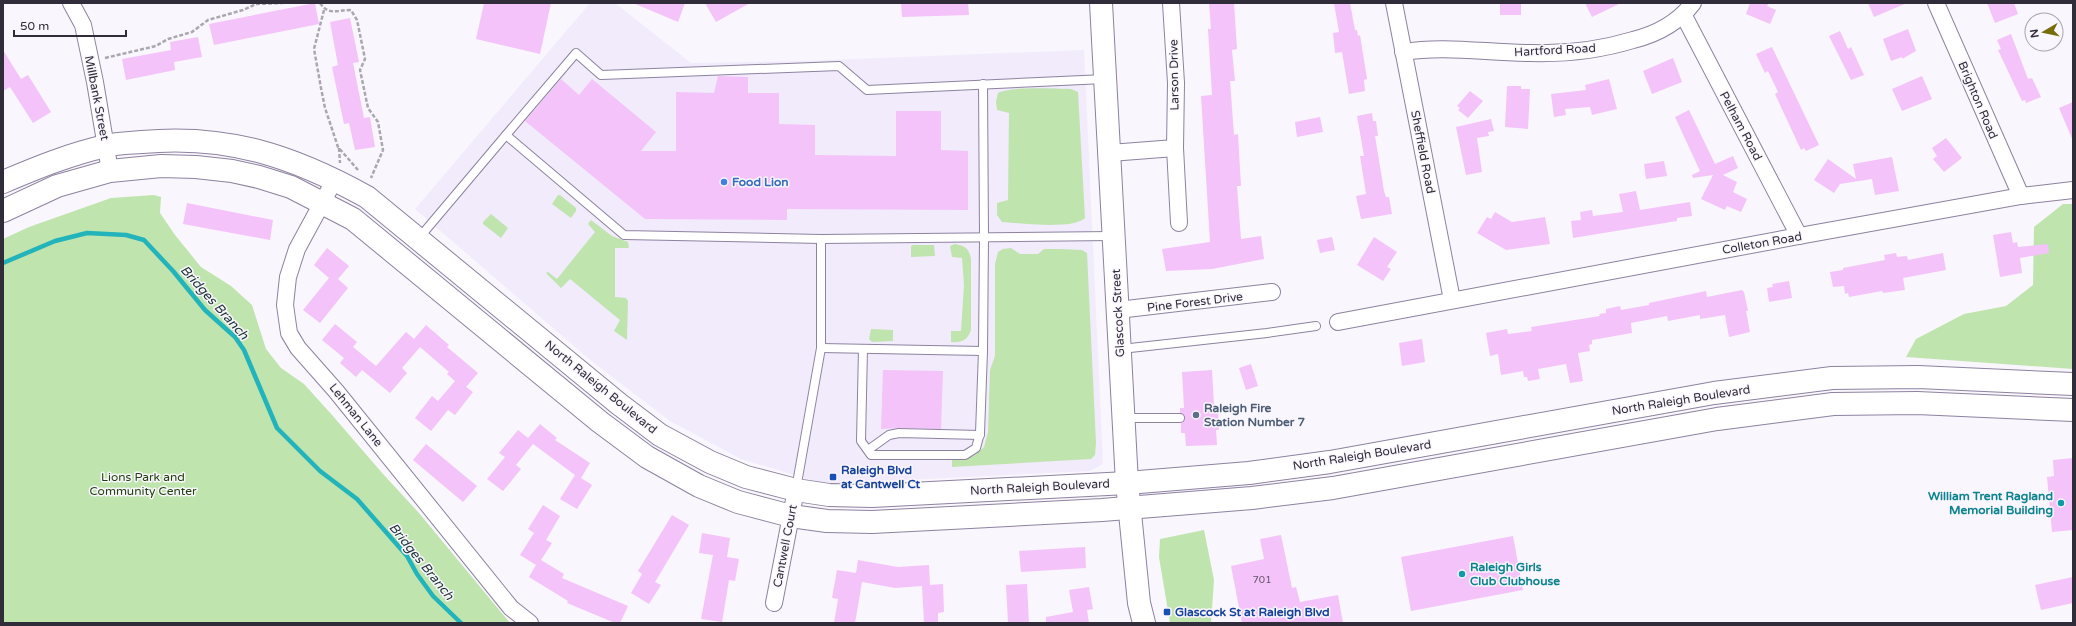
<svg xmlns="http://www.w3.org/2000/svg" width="2076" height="626" font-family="'Varela Round',sans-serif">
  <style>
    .built { fill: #f1ebfc }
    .green { fill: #c0e4ae }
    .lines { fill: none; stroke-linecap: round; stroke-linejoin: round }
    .stream { stroke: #22b4ba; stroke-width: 4.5 }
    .building { fill: #f4c3f9 }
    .lane-casing { stroke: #8d82a0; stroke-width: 10 }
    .street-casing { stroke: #8d82a0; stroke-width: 18 }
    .secondary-casing { stroke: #8d82a0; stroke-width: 24 }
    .primary-casing { stroke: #8d82a0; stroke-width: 24 }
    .path { stroke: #aba7b0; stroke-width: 2.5; stroke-dasharray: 4 2; stroke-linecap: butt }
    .lane { stroke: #fff; stroke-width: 8 }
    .street { stroke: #fff; stroke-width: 16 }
    .secondary { stroke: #fff; stroke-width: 22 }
    .primary { stroke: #fff; stroke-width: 22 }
    .shop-dot { fill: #3f7fe0; stroke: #f9f6fd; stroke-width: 1.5 }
    .service-dot { fill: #5c6f8a; stroke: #f9f6fd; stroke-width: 1.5 }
    .transit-dot { fill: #1a4fb4; stroke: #f9f6fd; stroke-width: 1.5 }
    .culture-dot { fill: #0f9aa8; stroke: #f9f6fd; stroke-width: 1.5 }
    .labels { text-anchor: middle; stroke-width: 3; stroke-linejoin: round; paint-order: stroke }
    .number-label { font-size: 10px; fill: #625269 }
    .street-label { font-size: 12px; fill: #312c39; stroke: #f9f6fd }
    .shop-label { font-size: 12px; font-weight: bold; fill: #366cbe; stroke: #f9f6fd; text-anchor: start }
    .service-label { font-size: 12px; font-weight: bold; fill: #4e5e75; stroke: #f9f6fd; text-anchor: start }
    .transit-label { font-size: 12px; font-weight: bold; fill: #164399; stroke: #f9f6fd; text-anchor: start }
    .park-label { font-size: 12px; fill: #21400c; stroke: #f9f6fd }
    .culture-label { font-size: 12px; font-weight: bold; fill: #0d838f; stroke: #f9f6fd; text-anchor: end }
    .water-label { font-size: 13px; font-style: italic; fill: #1c3334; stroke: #f9f6fd }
  </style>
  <rect width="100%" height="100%" fill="#f9f6fd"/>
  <!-- built -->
  <path class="built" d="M590,3H615L691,63L804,61L1084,50L1103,464L1090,471L824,484L741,459L670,421L589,359L415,209Z"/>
  <!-- green -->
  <g class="green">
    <path d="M1071,89L1078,92L1085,218C1073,230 1019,223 1002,222L997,215V203L1008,200L1009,113L997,110L996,102L998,93C1011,86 1054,89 1071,89Z"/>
    <path d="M154,195L161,197L160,213L175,235L201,267L231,286L252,305L266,349L281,368L304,384L332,415L383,474L419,513L510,623H3V239L29,227L111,198Z"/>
    <path d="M558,195H560L576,208V211L571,218L552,204Z"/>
    <path d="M2063,204H2073V369L1906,357L1916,339L1964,314L2006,306L2033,285L2034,227Z"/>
    <path d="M491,214L508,228L501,238L483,224V222Z"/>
    <path d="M591,220L612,236L628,242L629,248H615V297L626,298L628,301L627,340L614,331L620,320L570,279L561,288L546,273L548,272L557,279L595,232L588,224Z"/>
    <path d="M955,244C965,246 969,248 971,259V330C968,340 961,343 951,342V331H961L964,285L962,258L952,257L950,246Z"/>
    <path d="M913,245H934L935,256L911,257V246Z"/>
    <path d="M1011,248L1020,254H1038L1044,249H1060L1082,250L1087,253L1096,443L1095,455L1091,459L952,467V460H963L975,455L984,447L988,432L990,370L995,356V264L998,252L1003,249Z"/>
    <path d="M871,329L893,330V341L872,342L869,339Z"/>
    <path d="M1204,530L1214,580L1211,623H1170L1159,557L1160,539Z"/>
  </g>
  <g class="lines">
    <!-- stream -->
    <path class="stream" d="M3,263L55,241L87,233L126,235L144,240L173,271L205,310L235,337L244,350L277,428L320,471L357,499L407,556L417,574L433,596L461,623"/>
  </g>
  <!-- building -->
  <g class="building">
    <path d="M315,3L319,24L214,45L209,24Z"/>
    <path d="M484,3H551L540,54L476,39Z"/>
    <path d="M633,3H685L678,22Z"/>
    <path d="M705,3H750L716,22Z"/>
    <path d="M901,3H968L969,15L902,17Z"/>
    <path d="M1209,3H1234L1237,49L1232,50L1235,81H1230L1234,135L1238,134L1239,152L1241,186H1237L1241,239L1261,236L1264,259L1212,269L1166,271L1162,249L1210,242L1201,96L1212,95L1208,29H1211Z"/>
    <path d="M1334,3H1350L1355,30H1357L1358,36L1360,35L1367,79L1364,80L1365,91L1349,94L1342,52L1335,53L1333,33L1339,32Z"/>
    <rect x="1500" y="3" width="21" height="12"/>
    <path d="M1585,3H1621L1592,17Z"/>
    <path d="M1750,3H1769L1767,6L1776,10L1770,24L1746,14Z"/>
    <path d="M1868,3H1907L1874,17Z"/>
    <path d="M1987,3H2014L2018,14L1995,23Z"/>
    <path d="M350,18L359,62L353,63L364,118L370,117L375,147L355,150L349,123L344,124L332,67L338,65L330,22Z"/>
    <path d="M1908,29L1916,51L1902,59V57L1891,61L1883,39Z"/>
    <path d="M1840,31L1848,49L1851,47L1864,75L1851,80L1829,36Z"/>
    <path d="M2011,34L2028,79L2032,78L2041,97L2026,103L2025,100L2022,101L1998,50L2001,49L1997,40Z"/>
    <path d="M198,37L202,57L174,62L175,70L126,80L122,59L171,50L170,42Z"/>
    <path d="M1772,47L1819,145L1806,151L1804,148L1801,150L1775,94L1778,92L1768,71L1765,73L1756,54Z"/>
    <path d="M3,50L21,79L28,75L51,112L33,123L10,87L3,91Z"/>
    <path d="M1673,58L1682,82L1652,94L1643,71Z"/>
    <path d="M718,76L748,77V93H779V124L815,125V155L896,156V111H941V150L968,151V210L787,209V220L645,219L525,121L561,79L579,95L592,79L656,132L641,151H676V92L714,93Z"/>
    <path d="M1922,76L1932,99L1902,111L1892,89Z"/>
    <path d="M1609,79L1617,109L1592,115L1590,107L1565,109L1566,115L1554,117L1551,94L1586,90L1585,85Z"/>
    <path d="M1507,86H1521V89H1530L1528,129L1505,127Z"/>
    <path d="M1470,91L1483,101L1468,118L1458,110L1460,108L1457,106Z"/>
    <path d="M2073,102V141L2059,108Z"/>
    <path d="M1689,110L1715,164L1733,156L1738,168L1723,175L1737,182L1733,192L1747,199L1741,212L1727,206L1725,210L1701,199L1713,175L1693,178L1692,175L1700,171L1675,117Z"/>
    <path d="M1372,113L1373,121H1376L1378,136H1375L1384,191L1386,197H1389L1392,214L1361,219L1356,196L1366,194L1360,156H1364L1357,116Z"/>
    <path d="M1320,117L1323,132L1297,137L1295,122Z"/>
    <path d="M1491,119L1494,131L1488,132L1489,136L1477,138L1482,172L1466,175L1456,127Z"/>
    <path d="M1946,138L1962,158L1944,172L1933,159L1937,156L1932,148Z"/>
    <path d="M1892,157L1899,191L1875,195L1872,179L1840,184L1834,193L1814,180L1828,159L1856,179L1853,164Z"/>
    <path d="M1664,161L1667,176L1646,179L1644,164Z"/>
    <path d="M1636,191L1640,210L1690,202L1692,216L1677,218V221L1573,238L1571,221L1581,220L1580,212L1592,210L1593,216L1623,212L1619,194Z"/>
    <path d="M187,203L273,220L270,240L183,224Z"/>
    <path d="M1495,212L1512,222L1545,217L1550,244L1506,250L1477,233L1487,217L1491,219Z"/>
    <path d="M2011,232L2013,243L2017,242L2018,247L2048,244L2049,253L2020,258L2022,273L2000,277L1993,235Z"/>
    <path d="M1332,237L1335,250L1320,253L1317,240Z"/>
    <path d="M1374,237L1397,252L1387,267L1391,269L1383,281L1357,265Z"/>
    <path d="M327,248L349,266L338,279L348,288L320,323L303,310L329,278L314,265Z"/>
    <path d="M1896,253L1897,257L1907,256L1908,260L1943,253L1946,270L1903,278L1905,290L1883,293L1882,291L1849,297L1848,293L1845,294L1844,286L1833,287L1830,272L1843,270V268L1885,260L1884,255Z"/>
    <path d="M1789,281L1792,298L1769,302L1767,288L1773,287L1772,284Z"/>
    <path d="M1742,290L1744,292L1748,311H1746L1750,332L1729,337L1725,315L1700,319V315L1668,321L1667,316L1631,323L1632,333L1592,340V344L1589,345L1590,351L1578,353L1583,381L1570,383L1566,364L1538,369L1540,379L1528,381L1527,377H1524L1523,371L1501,375L1498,354L1490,356L1486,333L1507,329L1508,334L1532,331L1531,327L1600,316L1599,314L1606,313V309L1620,306L1621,310L1649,305V303L1706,291L1707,297Z"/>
    <path d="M335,324L357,342L353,347L376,366L406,332L414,339L426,325L449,345L447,347L478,373L466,387L473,392L455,415L448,410L431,431L415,418L432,396L438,401L455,381L447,374L449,372L420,347L402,368L407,373L390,393L362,370L356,377L340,363L344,358L322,340Z"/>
    <path d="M1422,339L1425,362L1402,366L1399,343Z"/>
    <path d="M1251,364L1258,386L1246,390L1239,368Z"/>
    <path d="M883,370L943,371L941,429L899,428L881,429Z"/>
    <path d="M1212,370L1214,406H1218L1219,430H1216L1217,445L1186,446L1185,433H1181V423L1185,418L1180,413V408H1184L1182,372Z"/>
    <path d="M540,424L557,438L555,440L590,463L581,478L592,485L577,509L560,499L575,475L533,444L516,465L521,469L503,491L487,479L505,457L499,453L518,430L528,438Z"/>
    <path d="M426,444L477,486L463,502L413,460Z"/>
    <path d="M2073,458V530L2052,532L2047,477L2054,476L2053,460Z"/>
    <path d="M543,505L560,516L546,540L552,543L541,560L564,574L562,578L628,606L620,623H615L567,603L568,601L529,577L536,565L520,555L534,533L528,529Z"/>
    <path d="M672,515L689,525L655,582L661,585L649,604L631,593L642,574L638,571Z"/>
    <path d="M702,533L730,538L727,557L739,559L735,581L729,580L722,622L701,619L713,555L699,553Z"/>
    <path d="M1281,535L1292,588L1296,587L1300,602L1338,595L1343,623H1242L1231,566L1264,559L1260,539Z"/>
    <path d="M1513,536L1523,590L1411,611L1401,557Z"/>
    <path d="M1085,547L1086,568L1021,572L1019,551Z"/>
    <path d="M858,560L898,567L929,565L930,585L943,584L944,612L938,613V623H924L922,586L895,588L862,582L855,623H834L838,599L832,598L837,570L856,573Z"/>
    <path d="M2073,577V603L2041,610L2035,585Z"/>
    <path d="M1027,584L1029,623H1008L1006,585Z"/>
    <path d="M1089,587L1093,609L1087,610L1089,623H1046V617L1073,612L1069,590Z"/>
  </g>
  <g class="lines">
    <defs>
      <g id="lane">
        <path d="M506,135L576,53L601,75L839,66L867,90L1105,79"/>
        <path d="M419,238L506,135L624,235L821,239"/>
        <path d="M821,348L983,351L984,237L983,84"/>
        <path d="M863,349L861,441L871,455H965L976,448L980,433L983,351"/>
        <path d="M1121,349L1267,333L1316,326"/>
        <path d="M1124,418H1180"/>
        <path d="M868,450L889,435L899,433L980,435"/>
        <path d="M796,489L821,348V239L1113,236"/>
      </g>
      <g id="street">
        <path d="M71,3L83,25L95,82L110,171"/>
        <path d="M1394,3L1452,300"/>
        <path d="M1936,3L2021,196"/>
        <path d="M1684,16L1799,236"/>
        <path d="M1403,52C1445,45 1488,53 1531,53C1565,54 1600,50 1633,40C1657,34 1678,23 1693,3"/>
        <path d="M1175,148L1179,223"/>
        <path d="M1110,153L1175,148L1176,83L1171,3"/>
        <path d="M335,179L297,249L288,277L285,305L289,333L298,348L336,391L511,608L530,623"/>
        <path d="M1118,310L1272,292"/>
        <path d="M1338,322L1799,236L2021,196L2073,190"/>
        <path d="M774,603L796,490"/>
      </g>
      <path id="secondary" d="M1101,3L1127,483L1139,603L1144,623"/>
      <g id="primary">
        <path d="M3,182C36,168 70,154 106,146C117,143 130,143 142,142C227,134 293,156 367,197L619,404L660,435L710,462L746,477L796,490L829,495L872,496L1127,483L1249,473L1330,462L1714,393L1832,378L1918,377L2073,384"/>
        <path d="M3,211L57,186L110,171L161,166L196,167L232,171L259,177L291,187L353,219L600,422L647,457L699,486L738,502L791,516L827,521L872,522L970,517L1102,510L1252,498L1333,488L1717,419L1833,404L1917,403L2073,410"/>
      </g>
    </defs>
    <!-- lane casing -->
    <use href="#lane" class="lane-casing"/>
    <!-- street casing -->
    <use href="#street" class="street-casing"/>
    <!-- secondary casing -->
    <use href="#secondary" class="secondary-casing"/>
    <!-- primary casing -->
    <use href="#primary" class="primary-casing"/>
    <!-- path -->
    <g class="path">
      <path d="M320,3C329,16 337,10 351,10L357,20L365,59L360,70L368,108L378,122L383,150L371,178"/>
      <path d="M324,10L314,49L321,88L325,108L338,147L358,170"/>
      <path d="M105,58L156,46L168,39L192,32L208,20L243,10L256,4L283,3"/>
      <path d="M339,148L340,163"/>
    </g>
    <!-- lane -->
    <use href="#lane" class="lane"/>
    <!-- street -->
    <use href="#street" class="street"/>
    <!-- secondary -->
    <use href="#secondary" class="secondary"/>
    <!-- primary -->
    <use href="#primary" class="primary"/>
  </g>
  <!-- markers -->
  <circle class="shop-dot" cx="724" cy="182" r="4"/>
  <circle class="service-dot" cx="1196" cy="415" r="4"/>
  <g class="transit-dot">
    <rect x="829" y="473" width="8" height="8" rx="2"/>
    <rect x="1163" y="608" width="8" height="8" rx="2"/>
  </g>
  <g class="culture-dot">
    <circle cx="2061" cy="503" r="4"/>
    <circle cx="1462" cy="574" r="4"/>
  </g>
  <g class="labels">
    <!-- number labels -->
    <g class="number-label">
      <text x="1262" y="583">701</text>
    </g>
    <!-- street labels -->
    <g class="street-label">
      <text transform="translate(1555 50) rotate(-3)" y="4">Hartford Road</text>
      <text transform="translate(1174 75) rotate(-91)" y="4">Larson Drive</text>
      <text transform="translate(97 98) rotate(79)" y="4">Millbank Street</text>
      <text transform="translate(1978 100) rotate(67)" y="4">Brighton Road</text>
      <text transform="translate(1741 126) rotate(62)" y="4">Pelham Road</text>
      <text transform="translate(1423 152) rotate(79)" y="4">Sheffield Road</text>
      <text transform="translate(1762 243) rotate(-10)" y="4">Colleton Road</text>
      <text transform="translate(1195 302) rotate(-7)" y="4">Pine Forest Drive</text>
      <text transform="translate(1118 313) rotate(-93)" y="4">Glascock Street</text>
      <text transform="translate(601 387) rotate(39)" y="4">North Raleigh Boulevard</text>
      <text transform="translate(1681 400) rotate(-9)" y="4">North Raleigh Boulevard</text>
      <text transform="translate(356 415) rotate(51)" y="4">Lehman Lane</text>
      <text transform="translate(1362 455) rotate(-9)" y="4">North Raleigh Boulevard</text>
      <text transform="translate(1040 487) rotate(-3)" y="4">North Raleigh Boulevard</text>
      <text transform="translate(785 546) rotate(-79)" y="4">Cantwell Court</text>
    </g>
    <!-- shop labels -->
    <g class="shop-label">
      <text x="732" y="186">Food Lion</text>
    </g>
    <!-- service labels -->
    <g class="service-label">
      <text x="1204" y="412">Raleigh Fire<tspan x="1204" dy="14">Station Number 7</tspan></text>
    </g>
    <!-- transit labels -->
    <g class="transit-label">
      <text x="841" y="474">Raleigh Blvd<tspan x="841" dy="14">at Cantwell Ct</tspan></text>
      <text x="1175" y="616">Glascock St at Raleigh Blvd</text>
    </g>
    <!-- park labels -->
    <g class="park-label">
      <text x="143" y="481">Lions Park and<tspan x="143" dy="14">Community Center</tspan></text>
    </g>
    <!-- culture labels -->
    <g class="culture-label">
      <text x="2053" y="500">William Trent Ragland<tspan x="2053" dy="14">Memorial Building</tspan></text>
      <text x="1470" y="571" text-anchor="start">Raleigh Girls<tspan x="1470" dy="14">Club Clubhouse</tspan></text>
    </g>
    <!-- water labels -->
    <g class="water-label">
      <text transform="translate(215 302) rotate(48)" y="5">Bridges Branch</text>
      <text transform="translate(422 561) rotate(51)" y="5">Bridges Branch</text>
    </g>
  </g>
  <!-- border -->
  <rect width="2076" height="626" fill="none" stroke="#312c39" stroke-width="8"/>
  <!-- north arrow -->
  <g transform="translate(2044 32) rotate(261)"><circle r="19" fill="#f9f6fd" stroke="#a9a5af"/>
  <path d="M0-3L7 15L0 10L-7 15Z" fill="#796d09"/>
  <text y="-6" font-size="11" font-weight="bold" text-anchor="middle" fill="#312c39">N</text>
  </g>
  <!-- scale -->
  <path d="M14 30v6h112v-6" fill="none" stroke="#312c39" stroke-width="2"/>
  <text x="20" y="30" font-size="12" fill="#312c39" stroke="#f9f6fd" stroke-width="3" paint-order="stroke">50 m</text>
</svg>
